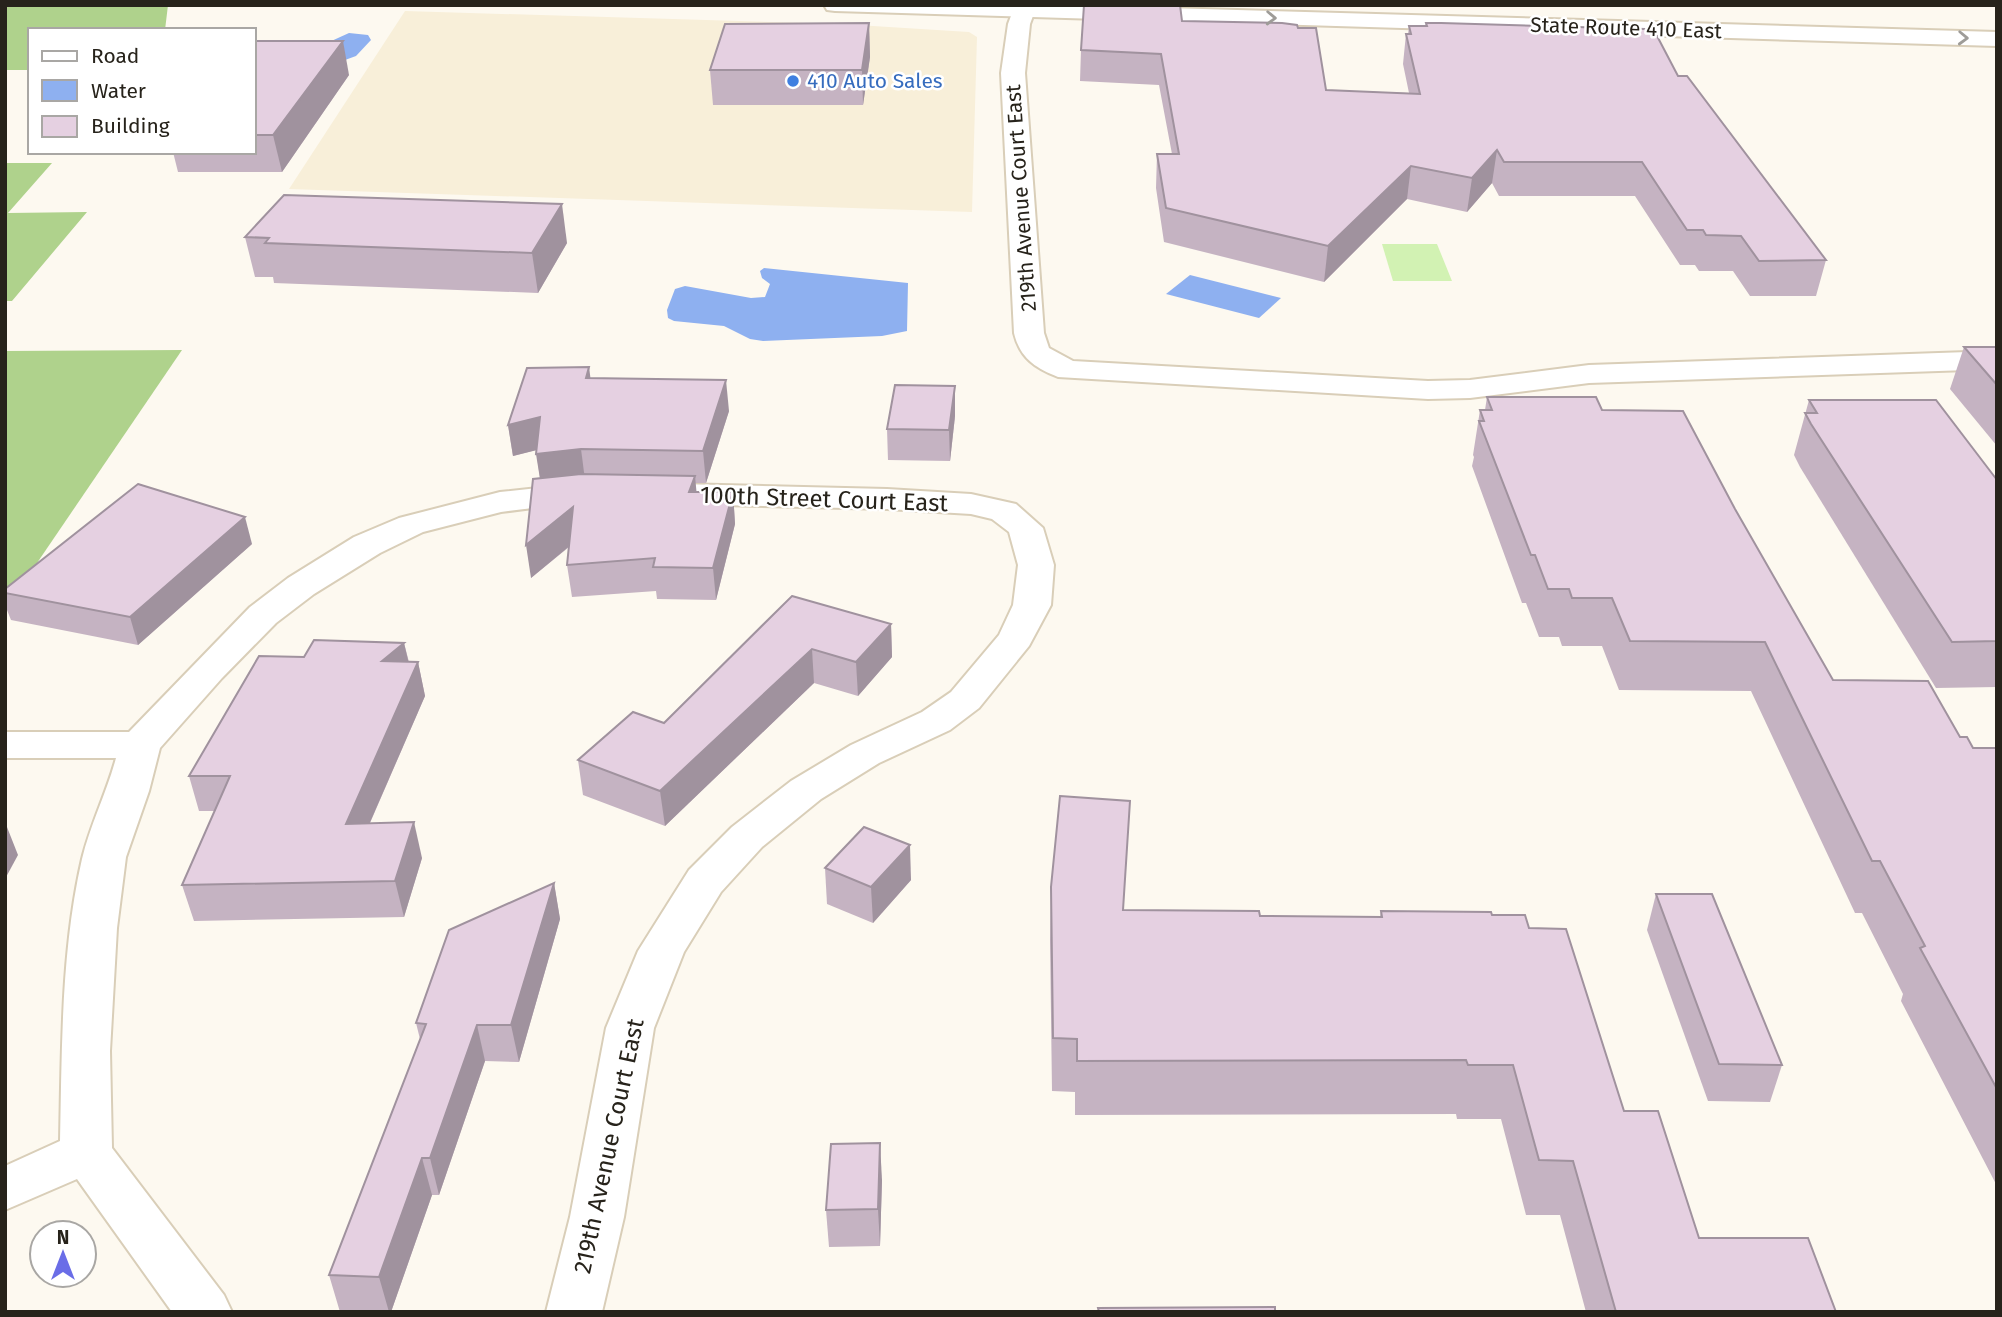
<svg xmlns="http://www.w3.org/2000/svg" width="2002" height="1317" font-family="'Fira Sans',sans-serif">
  <style>
    .commercial { fill: #f8efd9 }
    .green { fill: #d2f2b3 }
    .forest { fill: #afd28c }
    .water { fill: #8eb0f0 }
    .lines { fill: none; stroke-linecap: round; stroke-linejoin: round }
    .minor-casing { stroke: #d9ceb8; stroke-width: 4 }
    .major-casing { stroke: #d9ceb8; stroke-width: 4 }
    .minor { fill: #fff; fill-rule: evenodd }
    .major { fill: #fff; fill-rule: evenodd }
    .wall { fill: #c5b3c2 }
    .shaded-wall { fill: #a0929e }
    .building { fill: #e5d0e1; stroke: #a0929e; stroke-width: 2 }
    .oneway { stroke: #9e9c98 }
    .shop-dot { fill: #3f7fe0; stroke: #fff; stroke-width: 2.5 }
    .labels { text-anchor: middle; stroke-width: 5; stroke-linejoin: round; paint-order: stroke }
    .far-street-label { font-size: 21px; fill: #27231b; stroke: #fff }
    .far-shop-label { font-size: 21px; fill: #366cbe; stroke: #fff; text-anchor: start }
    .street-label { font-size: 24px; fill: #27231b; stroke: #fff }
  </style>
  <rect width="100%" height="100%" fill="#fdf9f0"/>
  <!-- commercial -->
  <path class="commercial" d="M405,11L841,24L969,32L977,37L972,212L289,189Z"/>
  <!-- green -->
  <path class="green" d="M1382,244H1437L1452,281H1393Z"/>
  <!-- forest -->
  <g class="forest">
    <path d="M5,5H168L165,30H30V70H5Z"/>
    <path d="M5,163H52L8,213L87,212L12,301H5Z"/>
    <path d="M182,350L5,610V351Z"/>
  </g>
  <!-- water -->
  <g class="water">
    <path d="M349,33L368,35L371,40L356,56L345,60L327,43Z"/>
    <path d="M764,268L908,283L907,331L882,336L763,341L750,339L724,326L674,321L668,318L667,310L675,289L685,286L751,298L765,297L770,284L762,278L760,271Z"/>
    <path d="M1190,275L1281,298L1259,318L1166,294Z"/>
  </g>
  <g class="lines">
    <defs>
      <g id="minor">
        <path d="M1015,5H1037L1030,24L1025,73L1044,333L1049,348L1073,361L1428,381L1470,380L1589,365L1997,351V369L1589,383L1470,398L1428,399L1058,377C1035,368 1020,358 1014,333L1001,73L1008,24Z"/>
        <path d="M584,483L596,486L601,493L596,500L501,512L423,532L380,553L314,594L276,623L222,678L160,748L149,791L126,857L117,928L110,1051L112,1148L224,1295L232,1312H172L77,1179L5,1210V1166L60,1141C62,1048 61,950 82,859C90,825 107,792 116,758H5V732H129L250,607L288,578L354,537L399,518L500,492Z"/>
        <path d="M679,484L887,489L971,494L1016,504L1043,528L1054,565L1051,605L1029,646L979,708L950,730L879,763L821,799L762,847L721,892L684,952L654,1028L624,1217L602,1312H546L570,1217L606,1028L638,951L689,870L732,827L791,781L851,745L922,712L951,692L999,635L1013,605L1018,565L1009,532L992,519L971,514L887,509L679,504L667,501L662,494L667,487Z"/>
      </g>
      <path id="major" d="M824,5H1064L1997,32V46L835,11L827,10Z"/>
    </defs>
    <!-- minor casing -->
    <use href="#minor" class="minor-casing"/>
    <!-- major casing -->
    <use href="#major" class="major-casing"/>
    <!-- minor -->
    <use href="#minor" class="minor"/>
    <!-- major -->
    <use href="#major" class="major"/>
  </g>
  <!-- wall -->
  <g class="wall">
    <path d="M1182,21L1298,28L1326,90L1409,93L1403,64L1406,34H1408L1409,26H1425L1426,23L1647,33L1678,76L1826,260L1816,296H1750L1733,271H1699L1695,265H1680L1635,196H1499L1492,183L1467,212L1407,199L1324,282L1164,242L1156,188L1157,154H1172L1159,85L1080,81L1081,50Z"/>
    <path d="M869,23L870,57L863,105H713L710,70Z"/>
    <path d="M254,41L349,75L282,172H178L173,152H254Z"/>
    <path d="M245,237L567,243L538,293L274,283L273,277H255Z"/>
    <path d="M1964,347H1997V446L1950,389Z"/>
    <path d="M590,378L729,411L706,483H695L696,492H733L735,524L716,600L657,599L656,591L572,597L567,565L569,547L531,578L540,478L536,450L513,456L508,425Z"/>
    <path d="M1487,397L1602,410L1735,509L1833,680L1960,737L1973,748L1997,750V1186L1901,1001L1903,994L1862,913H1855L1751,691L1619,690L1602,646H1562L1559,637H1539L1526,603H1522L1472,466L1474,457L1473,455L1480,410H1485Z"/>
    <path d="M1809,400L1997,480V687L1936,688L1800,467L1794,455Z"/>
    <path d="M955,416L950,461L888,460L887,429Z"/>
    <path d="M252,544L138,645L11,620L5,605V589Z"/>
    <path d="M792,596L891,624L892,657L858,696L814,683L665,826L583,795L578,760L664,723Z"/>
    <path d="M404,643L409,662H418L425,696L370,823L422,858L404,917L194,921L182,885L215,811H199L189,776Z"/>
    <path d="M825,868L911,880L873,923L827,904Z"/>
    <path d="M554,883L560,919L519,1062L485,1061L439,1195H432L391,1312H340L329,1275L420,1039L416,1023Z"/>
    <path d="M1051,887L1124,910L1260,916L1380,917L1381,911L1492,915L1529,928L1624,1111L1699,1238L1836,1312H1586L1560,1215H1526L1501,1119H1457L1456,1114L1075,1115V1092L1052,1091L1050,940Z"/>
    <path d="M1656,894L1782,1065L1770,1102L1708,1101L1647,930Z"/>
    <path d="M882,1180L880,1246L829,1247L826,1210Z"/>
  </g>
  <!-- shaded-wall -->
  <g class="shaded-wall">
    <path d="M869,23L870,57L863,105L862,70Z"/>
    <path d="M343,41L349,75L282,172L273,135Z"/>
    <path d="M1497,150L1492,183L1467,212L1472,178Z"/>
    <path d="M1411,166L1407,199L1324,282L1328,246Z"/>
    <path d="M562,204L567,243L538,293L532,253Z"/>
    <path d="M589,367L593,397L586,378Z"/>
    <path d="M726,380L729,411L706,483L703,451Z"/>
    <path d="M955,386V416L950,461L949,430Z"/>
    <path d="M540,417L545,448L513,456L508,425Z"/>
    <path d="M581,449L585,480L541,485L536,454Z"/>
    <path d="M695,476L698,508L689,492Z"/>
    <path d="M733,492L735,524L716,600L713,568Z"/>
    <path d="M573,507L578,539L531,578L526,545Z"/>
    <path d="M245,517L252,544L138,645L130,617Z"/>
    <path d="M891,624L892,657L858,696L856,662Z"/>
    <path d="M404,643L412,677L382,661Z"/>
    <path d="M812,649L814,683L665,826L660,791Z"/>
    <path d="M418,662L425,696L354,859L346,824Z"/>
    <path d="M5,822L18,855L5,879Z"/>
    <path d="M414,822L422,858L404,917L395,881Z"/>
    <path d="M910,845L911,880L873,923L871,887Z"/>
    <path d="M554,883L560,919L519,1062L511,1025Z"/>
    <path d="M477,1025L485,1061L439,1195L430,1158Z"/>
    <path d="M880,1143L882,1180L880,1246L878,1209Z"/>
    <path d="M422,1158L432,1195L391,1312H389L379,1277Z"/>
  </g>
  <!-- building -->
  <g class="building">
    <path d="M1084,5H1180L1182,21L1282,23L1297,25L1298,28H1316L1326,90L1420,94L1406,34H1411L1409,26H1427L1426,23H1441L1645,29L1647,33L1656,34L1678,76H1687L1826,260L1759,261L1741,236L1706,235L1703,230H1687L1642,162H1504L1497,150L1472,178L1411,166L1328,246L1166,208L1157,154H1179L1161,54L1081,50Z"/>
    <path d="M869,23L862,70H710L725,24Z"/>
    <path d="M254,41H343L273,135H254Z"/>
    <path d="M284,195L562,204L532,253L265,243L269,238L245,237Z"/>
    <path d="M1964,347H1997V385Z"/>
    <path d="M589,367L586,378L726,380L703,451L581,449L536,454L540,417L508,425L527,368Z"/>
    <path d="M895,385L955,386L949,430L887,429Z"/>
    <path d="M1487,397H1596L1602,410L1683,411L1735,509L1833,680L1928,681L1960,737H1967L1973,748H1996L1997,750V1089L1920,948L1925,946L1880,861H1872L1765,642L1630,641L1612,598H1572L1569,589H1548L1535,555H1531L1479,421H1484L1480,410H1492Z"/>
    <path d="M1809,400H1936L1997,480V641L1952,642L1811,424L1805,413H1817Z"/>
    <path d="M581,474L695,476L689,492H733L713,568L653,567L655,558L567,565L573,507L526,545L533,479Z"/>
    <path d="M138,484L245,517L130,617L5,593V589Z"/>
    <path d="M792,596L891,624L856,662L812,649L660,791L578,760L633,712L664,723Z"/>
    <path d="M314,640L404,643L382,661L418,662L346,824L414,822L395,881L182,885L230,776H189L259,656L304,657Z"/>
    <path d="M1060,796L1130,801L1123,910L1259,911L1260,916L1382,917L1381,911L1491,912L1492,915H1525L1529,928L1566,929L1624,1111H1658L1699,1238H1808L1836,1312H1616L1573,1161L1539,1160L1513,1065H1468L1466,1060L1077,1061V1039L1053,1038L1051,887Z"/>
    <path d="M864,827L910,845L871,887L825,868Z"/>
    <path d="M554,883L511,1025H477L430,1158H422L379,1277L329,1275L426,1024L416,1023L449,930Z"/>
    <path d="M1656,894H1712L1782,1065L1719,1064Z"/>
    <path d="M880,1143L878,1209L826,1210L831,1144Z"/>
    <path d="M1275,1307V1312H1099L1098,1308Z"/>
  </g>
  <!-- one-way arrows -->
  <defs><path id="oneway-chevron" d="M-2-3.5L2.5 0L-2 3.5" fill="none" stroke-width="1.6" stroke-linecap="round" stroke-linejoin="round" transform="scale(1.75)"/></defs>
  <g class="oneway">
    <use href="#oneway-chevron" transform="translate(1271 18) rotate(2)"/>
    <use href="#oneway-chevron" transform="translate(1963 38) rotate(2)"/>
  </g>
  <!-- markers -->
  <circle class="shop-dot" cx="793" cy="81" r="7"/>
  <g class="labels">
    <!-- far-street labels -->
    <g class="far-street-label">
      <text transform="translate(1626 28) rotate(2)" y="7">State Route 410 East</text>
      <text transform="translate(1021 198) rotate(-94)" y="7">219th Avenue Court East</text>
    </g>
    <!-- far-shop labels -->
    <g class="far-shop-label">
      <text x="807" y="88">410 Auto Sales</text>
    </g>
    <!-- street labels -->
    <g class="street-label">
      <text transform="translate(824 499) rotate(2)" y="8">100th Street Court East</text>
      <text transform="translate(609 1146) rotate(-78)" y="8">219th Avenue Court East</text>
    </g>
  </g>
  <!-- border -->
  <rect width="2002" height="1317" fill="none" stroke="#27231b" stroke-width="14"/>
  <!-- legend -->
  <rect x="28" y="28" width="228" height="126" fill="#ffffff" stroke="#a9a7a4" stroke-width="2"/>
  <rect x="42" y="51" width="35" height="10" fill="#ffffff" stroke="#a9a7a4" stroke-width="2"/>
  <text x="91" y="63" font-size="21" fill="#27231b">Road</text>
  <rect x="42" y="80" width="35" height="21" fill="#8eb0f0" stroke="#a9a7a4" stroke-width="2"/>
  <text x="91" y="98" font-size="21" fill="#27231b">Water</text>
  <rect x="42" y="116" width="35" height="21" fill="#e5d0e1" stroke="#a9a7a4" stroke-width="2"/>
  <text x="91" y="133" font-size="21" fill="#27231b">Building</text>
  <!-- north arrow -->
  <g transform="translate(63 1254)"><circle r="33" fill="#ffffff" stroke="#a9a7a4" stroke-width="2"/>
  <path d="M0-5L12 26L0 18L-12 26Z" fill="#6a6de7"/>
  <text y="-10" font-size="19" font-weight="bold" text-anchor="middle" fill="#27231b">N</text>
  </g>
</svg>
